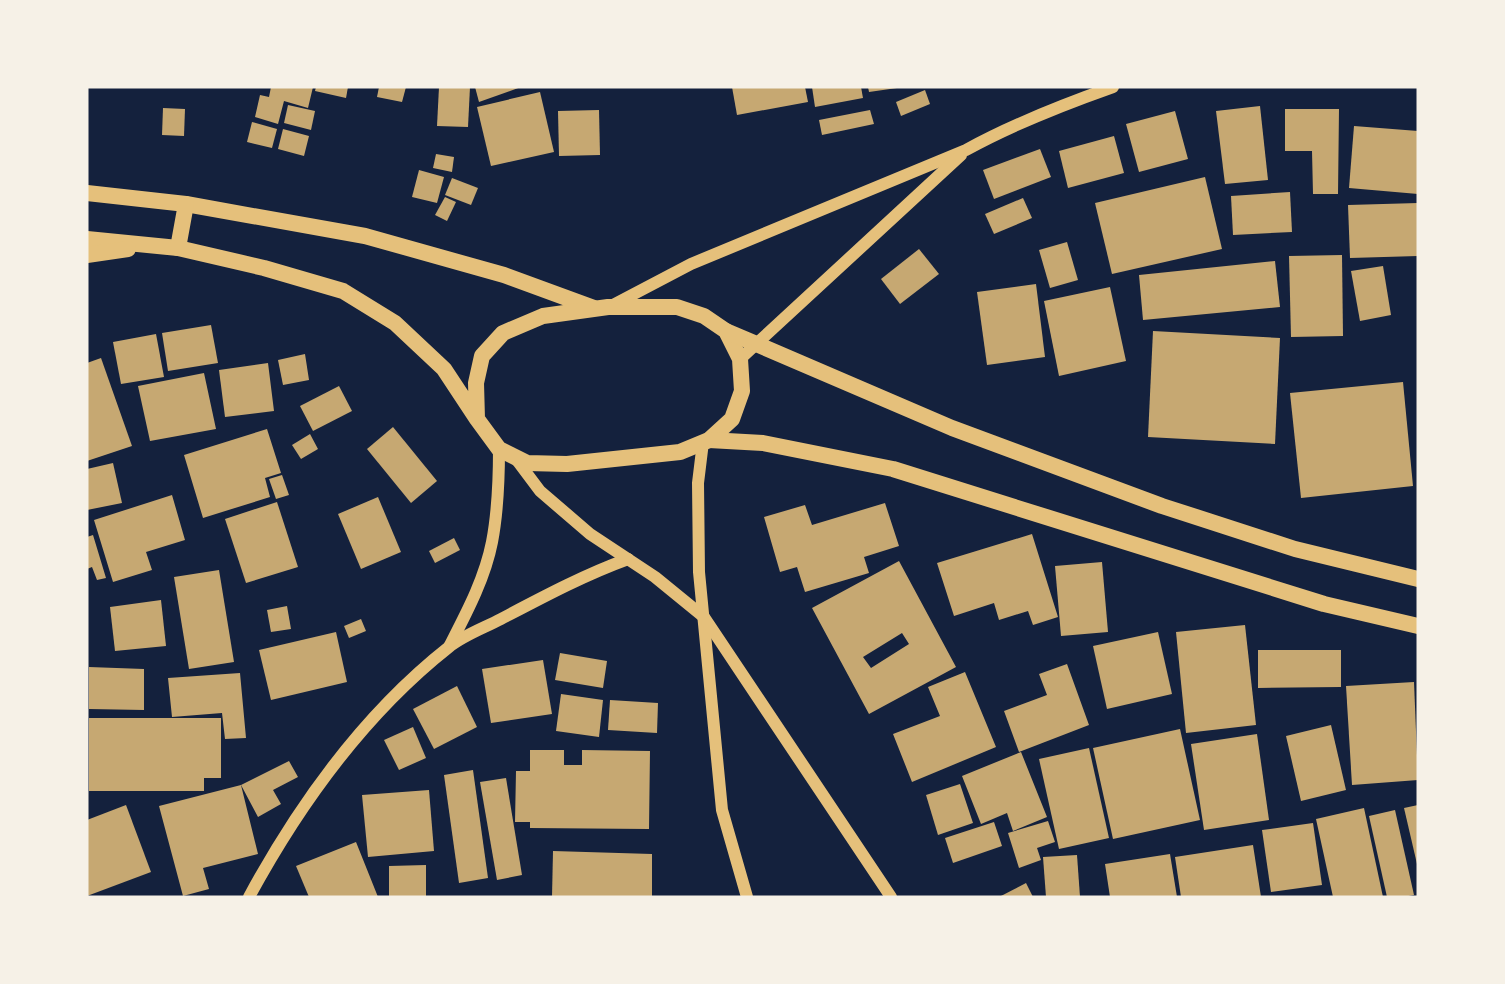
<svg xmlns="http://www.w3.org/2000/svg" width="1505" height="984" font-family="'IBM Plex Sans',sans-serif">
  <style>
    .building { fill: #c6a872; fill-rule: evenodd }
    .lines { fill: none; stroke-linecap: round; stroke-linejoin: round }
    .secondary { stroke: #e5c07b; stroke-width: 12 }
    .trunk { stroke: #e5c07b; stroke-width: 16 }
  </style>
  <rect width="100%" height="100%" fill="#14213d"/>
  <!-- building -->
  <g class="building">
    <path d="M271,87H313L308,108L284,101L278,124L255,117L260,95L269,97Z"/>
    <path d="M316,87H348L346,98L315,91Z"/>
    <path d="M379,87H406L402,102L377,97Z"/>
    <path d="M439,87H470L468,127L437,126Z"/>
    <path d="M475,87H521L479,102Z"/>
    <path d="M732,87H805L808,102L737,115Z"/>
    <path d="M812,87H861L863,98L815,107Z"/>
    <path d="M868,87H897V88L869,92Z"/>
    <path d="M925,90L930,104L901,116L896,102Z"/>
    <path d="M540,92L554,152L491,166L477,107Z"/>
    <path d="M288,105L315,111L311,130L284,123Z"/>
    <path d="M1260,106L1268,180L1225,184L1216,111Z"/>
    <path d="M163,108L185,109L184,136L162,135Z"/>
    <path d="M1285,109H1339L1338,194H1313L1312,151H1285Z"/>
    <path d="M599,110L600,155L559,156L558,111Z"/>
    <path d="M870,110L874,124L822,135L819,120Z"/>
    <path d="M1175,111L1188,159L1139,172L1126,124Z"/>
    <path d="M252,122L277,129L272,148L247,142Z"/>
    <path d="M1354,126L1418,131V194L1349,188Z"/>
    <path d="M283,129L309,136L304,156L278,149Z"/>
    <path d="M1114,136L1124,173L1068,188L1059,151Z"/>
    <path d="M1040,149L1051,177L994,199L983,170Z"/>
    <path d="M436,154L454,157L452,172L433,168Z"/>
    <path d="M419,170L444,177L437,203L412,197Z"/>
    <path d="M1205,177L1222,249L1112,274L1095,203Z"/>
    <path d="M452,178L478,188L471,205L445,195Z"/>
    <path d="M1290,192L1292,232L1233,235L1231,196Z"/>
    <path d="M445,197L456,202L447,221L435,215Z"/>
    <path d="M1023,198L1032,218L994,234L985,214Z"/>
    <path d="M1418,203V256L1350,258L1348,205Z"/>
    <path d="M1067,242L1078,280L1050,288L1039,250Z"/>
    <path d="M919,249L939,274L900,304L881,279Z"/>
    <path d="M1342,255L1343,336L1291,337L1289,256Z"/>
    <path d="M1275,261L1280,307L1143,320L1139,275Z"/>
    <path d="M1383,266L1391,315L1360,321L1351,271Z"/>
    <path d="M1036,284L1045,357L987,365L977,292Z"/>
    <path d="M1110,287L1126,361L1059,376L1044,301Z"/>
    <path d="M211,325L218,363L168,371L162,333Z"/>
    <path d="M1153,331L1280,338L1275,444L1148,437Z"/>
    <path d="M156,334L164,377L121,384L113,342Z"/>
    <path d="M305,354L309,380L283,385L278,360Z"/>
    <path d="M101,358L132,446L87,461V363Z"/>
    <path d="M268,363L274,411L225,417L219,370Z"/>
    <path d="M204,373L216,429L150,441L138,386Z"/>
    <path d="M1403,382L1413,486L1301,498L1290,393Z"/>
    <path d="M339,386L352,411L313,431L300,406Z"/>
    <path d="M393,427L437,481L411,503L367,449Z"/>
    <path d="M267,429L281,473L265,478L270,497L203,518L184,455Z"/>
    <path d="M310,434L318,449L301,459L292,445Z"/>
    <path d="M113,463L122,503L87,510V469Z"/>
    <path d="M282,475L289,495L276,499L269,479Z"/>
    <path d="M172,495L185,540L146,552L152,570L113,582L94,520Z"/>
    <path d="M378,497L401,552L361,569L338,514Z"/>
    <path d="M277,502L298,567L246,583L225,519Z"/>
    <path d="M885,503L899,546L864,557L869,573L805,592L797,567L780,572L764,517L805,505L812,525Z"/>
    <path d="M1032,534L1058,617L1033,625L1028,611L999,620L994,603L954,616L937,563Z"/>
    <path d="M93,535L106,578L97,580L92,567L87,569V537Z"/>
    <path d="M454,538L460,550L435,563L429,551Z"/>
    <path d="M899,561L956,667L869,714L812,608ZM902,633L909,644L871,668L863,657Z"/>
    <path d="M1102,562L1108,632L1061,636L1055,566Z"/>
    <path d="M219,570L234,662L189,669L174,577Z"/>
    <path d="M161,600L166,646L115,651L110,607Z"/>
    <path d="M287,606L291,629L271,632L267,610Z"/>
    <path d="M361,619L366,631L349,638L344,626Z"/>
    <path d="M1245,625L1256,725L1186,733L1176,632Z"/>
    <path d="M336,632L347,682L271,700L259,650Z"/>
    <path d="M1158,632L1172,694L1107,709L1093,646Z"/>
    <path d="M1258,650H1341V687L1258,688Z"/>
    <path d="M560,653L607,661L603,688L555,680Z"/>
    <path d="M543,660L552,714L491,723L482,669Z"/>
    <path d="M1067,664L1089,725L1019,752L1004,711L1047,695L1039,674Z"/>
    <path d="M89,667L144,669V710L89,709Z"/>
    <path d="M965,672L996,747L912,782L893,734L940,716L928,687Z"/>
    <path d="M240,673L246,738L225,739L222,713L172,717L168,678Z"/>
    <path d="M1414,682L1418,780L1352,785L1346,686Z"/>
    <path d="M457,686L477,727L434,749L413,709Z"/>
    <path d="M561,694L603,700L599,737L556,731Z"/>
    <path d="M610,700L658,703L657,733L608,730Z"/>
    <path d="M89,718H221V778H204V791H89Z"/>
    <path d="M1331,725L1346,790L1301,801L1286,736Z"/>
    <path d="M413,727L426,758L399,770L384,740Z"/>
    <path d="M1180,729L1200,820L1113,839L1093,748Z"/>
    <path d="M1257,734L1269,820L1204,830L1191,744Z"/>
    <path d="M1089,748L1109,838L1059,849L1039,759Z"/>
    <path d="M530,750H564V765H582V750L650,751L649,829L530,828V822H515L516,771H530Z"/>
    <path d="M1021,752L1047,817L1013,831L1007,813L981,824L962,776Z"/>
    <path d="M289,761L298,777L273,790L281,804L258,817L241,785Z"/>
    <path d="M473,770L488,878L459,883L444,775Z"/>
    <path d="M506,778L522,875L497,880L480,782Z"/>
    <path d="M960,784L973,823L938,835L926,795Z"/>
    <path d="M241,785L258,854L203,868L209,889L183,896L159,806Z"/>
    <path d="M429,790L434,851L368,857L362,795Z"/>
    <path d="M126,805L151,872L87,896V820Z"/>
    <path d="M1418,805V864H1417L1404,808Z"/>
    <path d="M1364,808L1383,897H1333L1316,819Z"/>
    <path d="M1395,810L1414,895L1403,897H1387L1369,816Z"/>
    <path d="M1048,821L1055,842L1037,848L1041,860L1019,868L1008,833Z"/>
    <path d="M994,822L1002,846L953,863L945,838Z"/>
    <path d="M1313,823L1322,885L1271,892L1262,830Z"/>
    <path d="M356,842L378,897H309L296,866Z"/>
    <path d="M1253,845L1261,897H1181L1175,857Z"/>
    <path d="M553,851L652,854V897H552Z"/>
    <path d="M1170,854L1177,897H1110L1105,864Z"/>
    <path d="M1077,855L1080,897H1046L1043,857Z"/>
    <path d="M426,865V897H389V866Z"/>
    <path d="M1026,883L1033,897H999Z"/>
  </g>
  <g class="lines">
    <!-- secondary -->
    <g class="secondary">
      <path d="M611,306L691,264L966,150C1013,124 1062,105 1113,87"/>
      <path d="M740,359L961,155"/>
      <path d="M703,442L698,483L699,572L722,810L747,897"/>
      <path d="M516,459L540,491L590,534L655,577L704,617L891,897"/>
      <path d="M450,645C467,612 485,578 492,542C498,511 499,480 499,449"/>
      <path d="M249,897C300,803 364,714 449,647C464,635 484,628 501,619C543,597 584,575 628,559"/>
    </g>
    <!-- trunk -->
    <g class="trunk">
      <path d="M87,193L186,204L365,236L504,275L594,308"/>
      <path d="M87,239L178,248L264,268L343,291L395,323L444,369L477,419L499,449L527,463L567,464L680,452L709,440L732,419L742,391L740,359L726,331L704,316L677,307H608L543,316L503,333L482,356L476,383L477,419"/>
      <path d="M178,248L186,204"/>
      <path d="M87,255L128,249"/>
      <path d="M726,331L952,428L1162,506L1295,549L1418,579"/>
      <path d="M709,440L763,443L893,469L1324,604L1418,626"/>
    </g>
  </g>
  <!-- border -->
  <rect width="1505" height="984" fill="none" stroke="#f6f1e7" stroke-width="177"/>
</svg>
